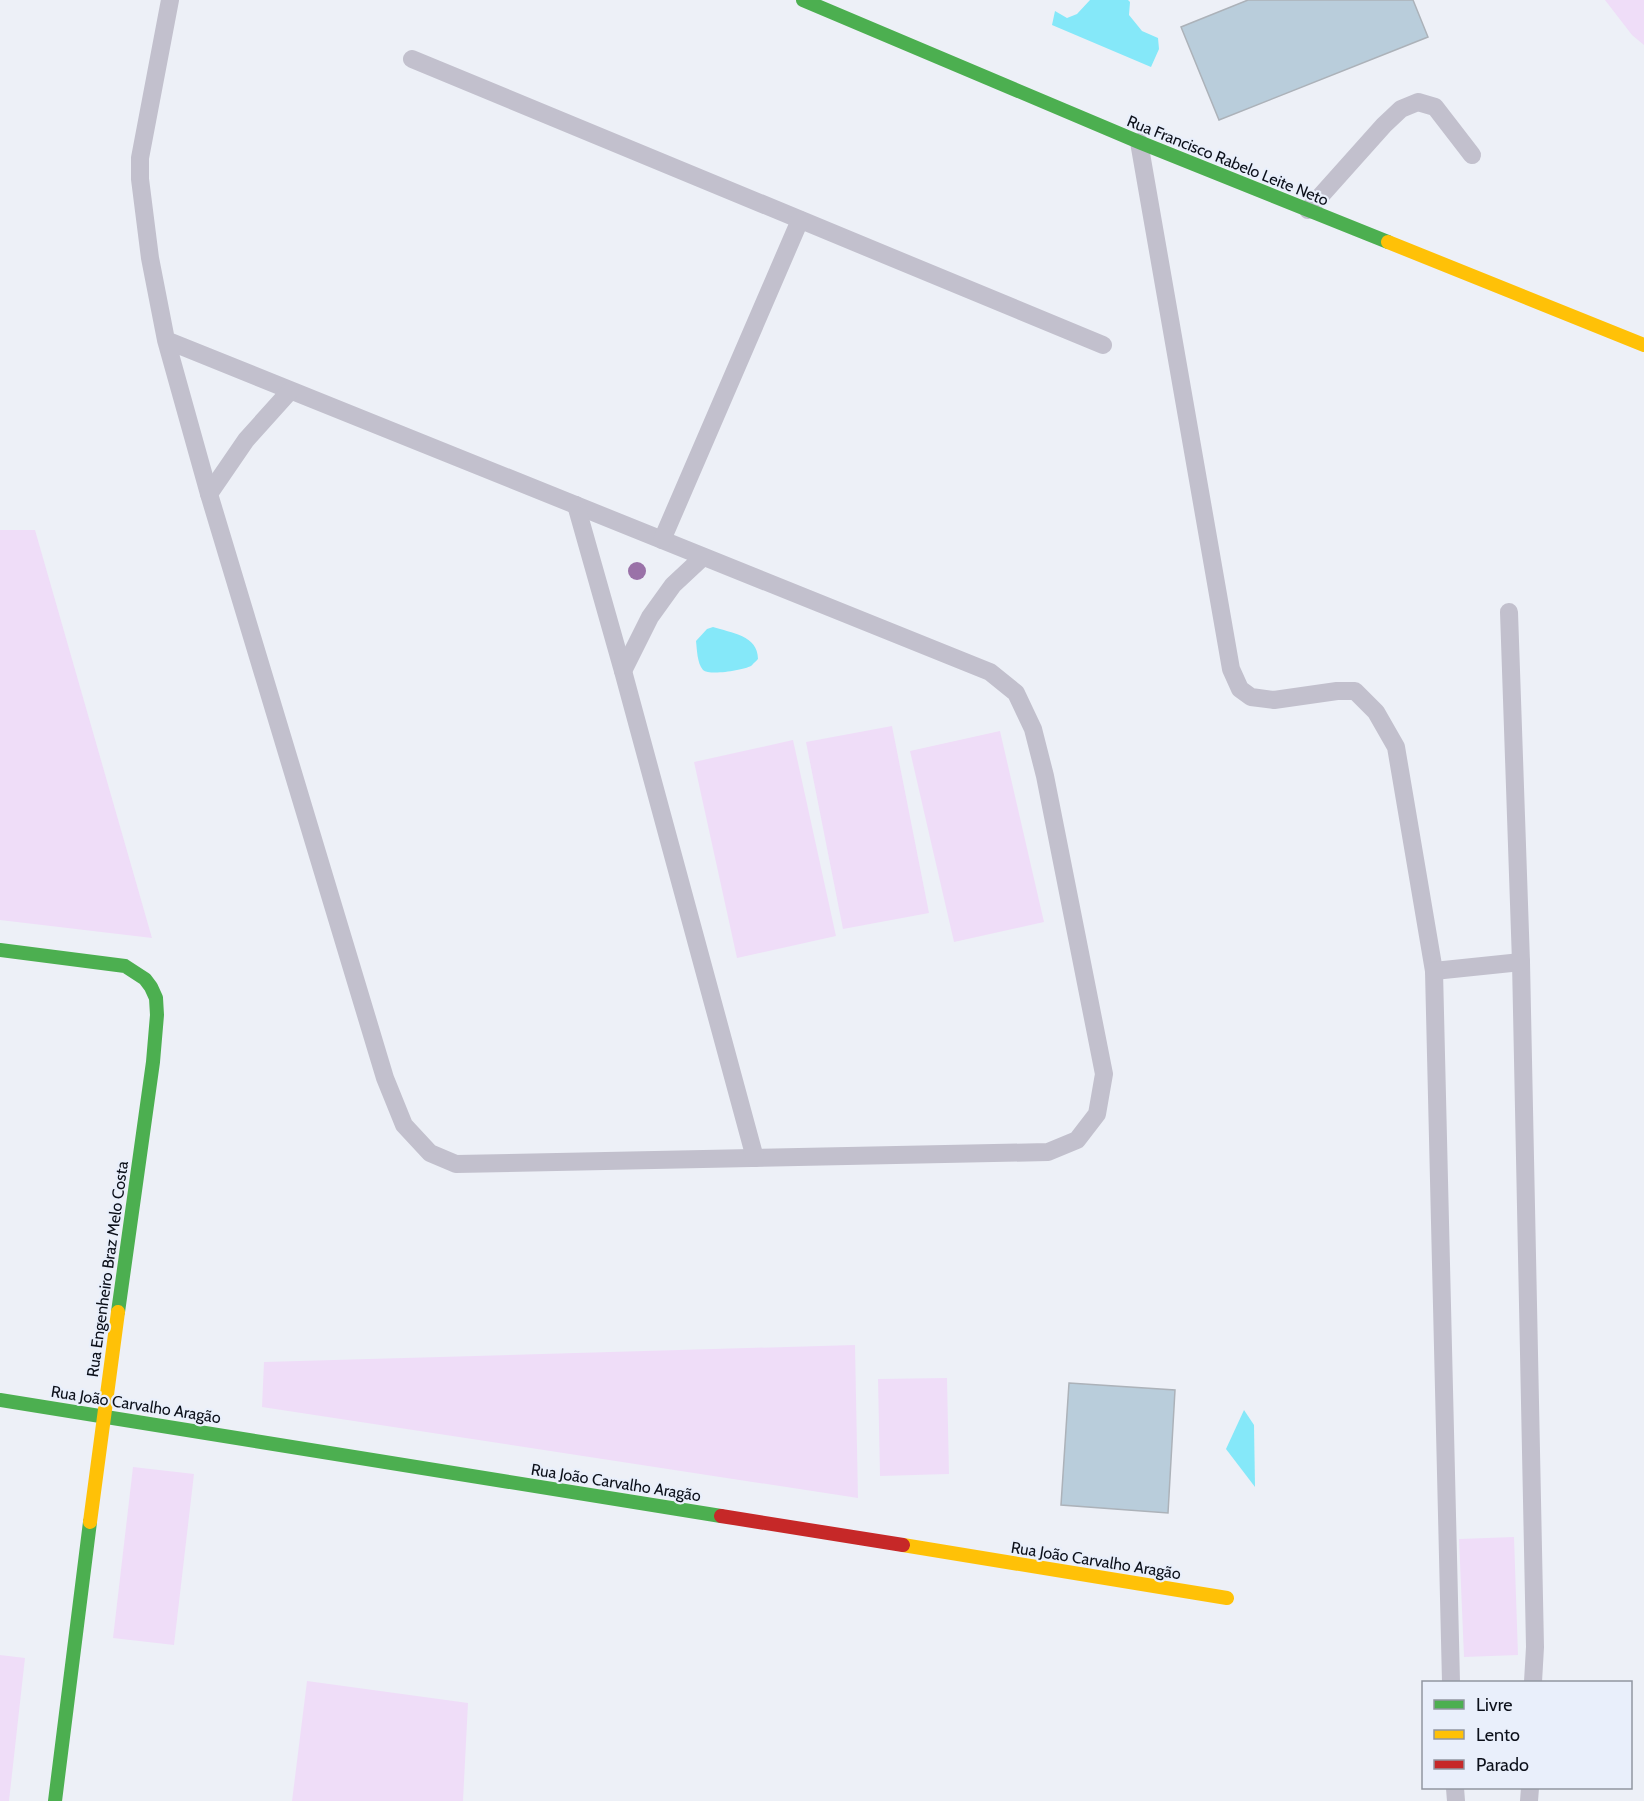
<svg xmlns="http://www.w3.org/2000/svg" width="1644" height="1801" font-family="Cabin,sans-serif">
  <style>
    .green { fill: #efddf8 }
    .water { fill: #85e8f9 }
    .building { fill: #b9cddb; stroke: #acb2b9; stroke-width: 1.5 }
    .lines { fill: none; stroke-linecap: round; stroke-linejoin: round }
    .lane { stroke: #c2c0cd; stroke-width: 18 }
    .fast { stroke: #4caf50; stroke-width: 14 }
    .slow { stroke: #ffc107; stroke-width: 14 }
    .jam { stroke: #c62828; stroke-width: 14 }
    .tree { fill: #9a72a8 }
    .labels { text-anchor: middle; stroke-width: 4.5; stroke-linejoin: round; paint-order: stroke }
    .street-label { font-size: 16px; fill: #0c101a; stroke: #e9effb }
  </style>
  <rect width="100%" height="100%" fill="#edf0f7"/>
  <!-- green -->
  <g class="green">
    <path d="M1605,0H1644V45L1632,35Z"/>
    <path d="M0,530H35L152,938L0,920Z"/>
    <path d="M892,726L929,913L843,929L806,742Z"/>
    <path d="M1000,731L1044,922L954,942L910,751Z"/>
    <path d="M793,740L836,936L737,958L694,762Z"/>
    <path d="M855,1345L858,1498L262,1407L264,1362Z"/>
    <path d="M947,1378L949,1474L880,1476L878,1379Z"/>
    <path d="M133,1467L194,1474L174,1645L113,1638Z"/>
    <path d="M1514,1537L1518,1655L1464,1657L1459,1539Z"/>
    <path d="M0,1655L25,1658L9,1801H0Z"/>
    <path d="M307,1681L468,1703L463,1801H292Z"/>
  </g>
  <!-- water -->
  <g class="water">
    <path d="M1090,0H1128L1130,2L1129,15L1142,31L1158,38L1159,49L1151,67L1052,25L1055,11L1067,18L1077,14Z"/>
    <path d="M713,627C731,633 758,635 758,659C757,660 752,665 751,666C743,670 710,676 703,670C697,663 697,649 696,641L707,629Z"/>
    <path d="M1244,1410L1254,1425L1255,1487L1226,1449Z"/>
  </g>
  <!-- building -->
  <g class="building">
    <path d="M1248,0H1413L1428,37L1219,120L1181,27Z"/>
    <path d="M1069,1383L1175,1390L1168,1513L1061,1505Z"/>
  </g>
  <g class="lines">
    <!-- lane -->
    <g class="lane">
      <path d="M412,59L1103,345"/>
      <path d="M1139,142L1231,669L1240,689L1251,697L1274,700L1337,691H1355L1376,712L1396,747L1434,971L1451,1682"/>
      <path d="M1308,210L1384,125L1401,109L1418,102L1435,107L1472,155"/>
      <path d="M166,340L990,672L1016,693L1033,729L1045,776L1104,1074L1097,1114L1077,1140L1048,1152L456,1164L430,1153L404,1125L385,1078L209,494L166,340L150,258L140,179V158L170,0"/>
      <path d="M209,494L246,440L290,391"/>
      <path d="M576,505L623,671L755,1158"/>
      <path d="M662,540L800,220"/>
      <path d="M1509,612L1521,962L1535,1647L1533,1682"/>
      <path d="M623,671L650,617L673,585L703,557"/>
      <path d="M1434,971L1521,962"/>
      <path d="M1455,1788L1456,1801"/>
      <path d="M1529,1801L1530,1788"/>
    </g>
    <!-- fast -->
    <g class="fast">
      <path d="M803,0L1139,142L1388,242"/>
      <path d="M0,950L125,966L145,979L151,987L156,998L157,1015L153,1062L118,1312"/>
      <path d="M0,1400L721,1516"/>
      <path d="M55,1801L90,1522"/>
    </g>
    <!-- slow -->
    <g class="slow">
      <path d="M1388,242L1644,345"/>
      <path d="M90,1522L118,1312"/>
      <path d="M903,1545L1227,1598"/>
    </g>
    <!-- jam -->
    <path class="jam" d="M721,1516L903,1545"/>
  </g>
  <!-- trees -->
  <circle class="tree" cx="637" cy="571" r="9"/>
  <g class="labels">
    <!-- street labels -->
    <g class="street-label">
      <text transform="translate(1228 160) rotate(22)" y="6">Rua Francisco Rabelo Leite Neto</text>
      <text transform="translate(107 1269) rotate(-82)" y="6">Rua Engenheiro Braz Melo Costa</text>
      <text transform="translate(136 1404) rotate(9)" y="6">Rua João Carvalho Aragão</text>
      <text transform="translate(616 1482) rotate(9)" y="6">Rua João Carvalho Aragão</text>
      <text transform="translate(1096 1560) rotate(9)" y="6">Rua João Carvalho Aragão</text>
    </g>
  </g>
  <!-- legend -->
  <rect x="1422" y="1681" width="210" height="108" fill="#e9effb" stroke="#9196a1" stroke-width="1.5"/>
  <rect x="1434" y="1700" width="30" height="9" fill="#4caf50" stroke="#9196a1" stroke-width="1.5"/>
  <text x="1476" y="1711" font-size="18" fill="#0c101a">Livre</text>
  <rect x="1434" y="1730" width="30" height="9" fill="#ffc107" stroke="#9196a1" stroke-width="1.5"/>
  <text x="1476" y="1741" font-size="18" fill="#0c101a">Lento</text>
  <rect x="1434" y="1760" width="30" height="9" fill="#c62828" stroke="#9196a1" stroke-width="1.5"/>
  <text x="1476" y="1771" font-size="18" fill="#0c101a">Parado</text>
</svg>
